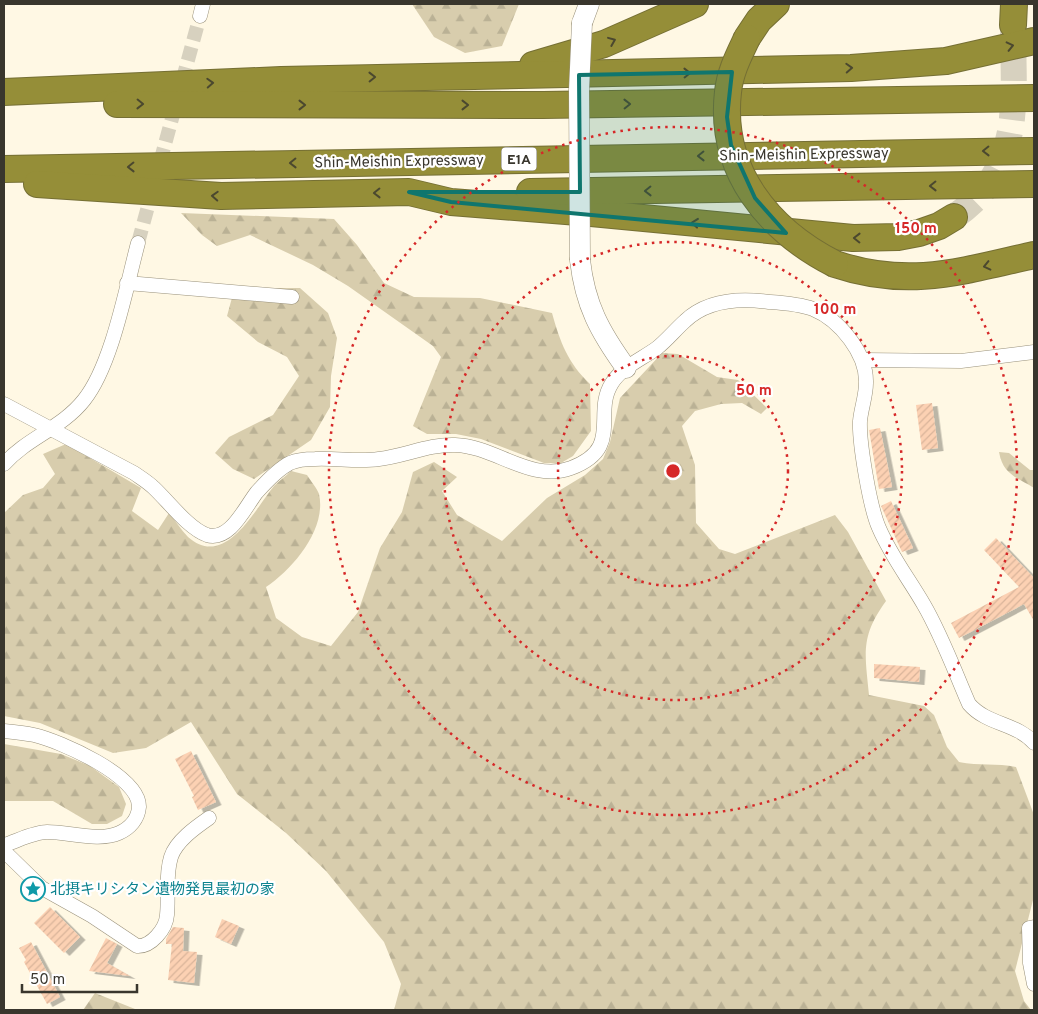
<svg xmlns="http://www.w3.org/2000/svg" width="1038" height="1014" font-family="Overpass,'Noto Sans JP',sans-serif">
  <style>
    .forest { fill: url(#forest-firs) }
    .building { fill: url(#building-hatch); filter: url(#shadow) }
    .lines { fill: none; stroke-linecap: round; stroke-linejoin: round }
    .street-tunnel { stroke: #d7d1bf; stroke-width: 14; stroke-dasharray: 14 7; stroke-linecap: butt }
    .highway-tunnel { stroke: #d7d1bf; stroke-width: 26; stroke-dasharray: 26 13; stroke-linecap: butt }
    .street-casing { stroke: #99917b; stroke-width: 15 }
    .secondary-casing { stroke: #99917b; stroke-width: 21 }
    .highway-casing { stroke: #756f34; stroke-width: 28 }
    .street { stroke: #fff; stroke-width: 14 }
    .secondary { stroke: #fff; stroke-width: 20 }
    .highway { stroke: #958e38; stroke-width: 26 }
    .secondary-bridge-casing { stroke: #99917b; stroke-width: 21; stroke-linecap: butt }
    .highway-bridge-casing { stroke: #756f34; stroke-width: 28; stroke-linecap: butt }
    .secondary-bridge { stroke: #fff; stroke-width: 20 }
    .highway-bridge { stroke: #958e38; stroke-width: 26 }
    .oneway { stroke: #4b482f }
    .marked { fill: #0f766e; fill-opacity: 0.2; stroke: #0f766e; stroke-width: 4; stroke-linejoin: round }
    .ring { fill: none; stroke: #d62828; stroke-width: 2.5; stroke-dasharray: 2.5 5 }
    .labels { text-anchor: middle; stroke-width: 4.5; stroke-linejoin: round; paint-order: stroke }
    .shield { fill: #fff; stroke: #74726c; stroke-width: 1 }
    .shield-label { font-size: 14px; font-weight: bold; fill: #39362d }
    .street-label { font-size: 15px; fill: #39362d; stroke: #fff }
    .culture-label { font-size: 15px; fill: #0d838f; stroke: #fff; text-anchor: start }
    .centre { fill: #d62828; stroke: #fff; stroke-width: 2.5 }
    .ring-label { font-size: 15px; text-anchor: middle; font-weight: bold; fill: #d62828; stroke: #fff; stroke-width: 4.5; stroke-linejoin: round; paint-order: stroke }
  </style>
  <defs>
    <pattern id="forest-firs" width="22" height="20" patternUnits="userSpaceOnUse" patternTransform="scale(1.25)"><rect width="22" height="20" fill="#d8cdad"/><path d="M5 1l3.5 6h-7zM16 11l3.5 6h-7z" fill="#bab195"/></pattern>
    <pattern id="building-hatch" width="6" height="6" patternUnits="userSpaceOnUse" patternTransform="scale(1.25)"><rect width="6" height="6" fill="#fcd1b3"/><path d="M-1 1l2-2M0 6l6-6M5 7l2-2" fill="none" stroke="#d9b49a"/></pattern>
    <filter id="shadow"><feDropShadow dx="5.5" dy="3" stdDeviation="0" flood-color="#0004"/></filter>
  </defs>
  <rect width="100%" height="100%" fill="#fff8e4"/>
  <!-- forest -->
  <g class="forest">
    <path d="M412,4H519L502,46L465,53L434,37Z"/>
    <path d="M181,213L334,219L357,245L384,283L414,297L480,298L552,313C560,342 568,363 590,384L591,431L573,456L561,463H544L481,439L456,434H427L413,426L441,357L433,346L348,286L313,265L250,235L217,246L202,235Z"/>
    <path d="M268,288H300L328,313L337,338L331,376L330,407L311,440L254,479L233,469L215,453L229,437L273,415L299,376L287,357L258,342L227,316L233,294Z"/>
    <path d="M662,353L678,354L717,377L738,380L767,408L761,414L742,403L721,404L695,411L682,426L695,465L696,523L719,549L735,554L835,515L848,532L886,601C860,637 865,653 869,695L924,706L934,715L947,747L959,762C979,766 997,763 1016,767L1034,815V896L1015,971L1024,1001L1031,1010H394L401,984L384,942L326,871L286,833L237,794L191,722L146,748L113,753L40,723L4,716V513L23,495L43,488L55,474L43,454L66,444L141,488L132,511L158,530L169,513C175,520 181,530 188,537C225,570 255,509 274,486C279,481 286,476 291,471L307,475C310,480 317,488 319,494C327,529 293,569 266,587L276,618L302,637L331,646L358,612L380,548L402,512L413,472L434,462L457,477L442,491L457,515L502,541L547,498L585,475L603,459L610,442L620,398Z"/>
    <path d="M999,452L1009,453L1030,470H1034V488C1017,477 1003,475 999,452Z"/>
    <path d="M4,744L61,754L90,766L119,787L126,804L122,816L107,824H92L53,801H4Z"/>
    <path d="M95,993L135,1009L162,1010H83Z"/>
  </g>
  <!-- building -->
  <g class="building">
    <path d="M932,403L938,448L922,450L916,405Z"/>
    <path d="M880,428L892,487L879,489L869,430Z"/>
    <path d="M891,501L913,548L902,552L881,506Z"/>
    <path d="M996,538L1034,578V621L1024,604L959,638L951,623L1019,587L984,550Z"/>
    <path d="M874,664L920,667L919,682L874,678Z"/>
    <path d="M191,751L216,802L198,810L192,797L194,796L175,759Z"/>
    <path d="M50,907L80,937L64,953L34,923Z"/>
    <path d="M222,919L239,926L231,944L215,937Z"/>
    <path d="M173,927L184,928L183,951L197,952L194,983L168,980L172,944H166V939Z"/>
    <path d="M106,938L117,944L107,963L130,976L89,971Z"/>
    <path d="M31,942L60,997L47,1004L24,962L26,960L19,948Z"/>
  </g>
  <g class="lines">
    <!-- street-tunnel -->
    <path class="street-tunnel" d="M138,243L200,16"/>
    <!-- highway-tunnel -->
    <path class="highway-tunnel" d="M954,217C1025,168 1013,101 1013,25"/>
    <defs>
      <g id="street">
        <path d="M200,16L203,4"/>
        <path d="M127,283L292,297"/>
        <path d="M863,360L961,361L1034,352"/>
        <path d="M4,404L134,473C141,478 148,482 154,488C168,501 189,529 207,535C230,542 245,507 257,492C266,482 278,469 290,463C299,459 307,459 315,459C336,458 359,462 379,459C405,456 429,444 455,445C495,446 531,483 571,468C624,448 592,414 612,383C622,367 642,359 657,348C667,340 675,330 685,321C707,300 740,298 769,302C783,303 799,304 813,309C840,320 867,354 866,383C866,396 861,409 860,421C859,443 870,508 879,528C891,556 909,579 924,605C942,636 955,672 969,704C987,725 1017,723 1034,743"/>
        <path d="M4,464C27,438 62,428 84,400C112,365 126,288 138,243"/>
        <path d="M4,731C14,732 24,733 34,735C60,741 140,776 139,807C138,819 130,828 119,833C99,842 69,832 47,832C34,832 17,841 4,845"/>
        <path d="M4,851L42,888L92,916L137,946C151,947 166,929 167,915C169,896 165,876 171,857C176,841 196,827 209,818"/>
        <path d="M1034,927L1029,928L1030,963L1034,984"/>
      </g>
      <g id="secondary">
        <path d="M582,23L589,4"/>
        <path d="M580,260C585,305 600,332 626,368"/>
      </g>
      <g id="highway">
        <path d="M1013,25L1014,4"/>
        <path d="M747,38L759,20L776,4"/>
        <path d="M533,65L604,44L695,4"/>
        <path d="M4,92L281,80L851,68L946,61L1034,41"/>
        <path d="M117,104L543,105L1034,98"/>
        <path d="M4,169L1034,151"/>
        <path d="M37,184L221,196L409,192L451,202L591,213L853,238L898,237L919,233L939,226L954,217"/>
        <path d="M530,192L1034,184"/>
        <path d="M835,264C909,289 962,271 1034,255"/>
      </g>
    </defs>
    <!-- street casing -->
    <use href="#street" class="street-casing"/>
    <!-- secondary casing -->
    <use href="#secondary" class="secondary-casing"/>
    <!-- highway casing -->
    <use href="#highway" class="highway-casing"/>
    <!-- street -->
    <use href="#street" class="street"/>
    <!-- secondary -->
    <use href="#secondary" class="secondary"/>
    <!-- highway -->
    <use href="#highway" class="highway"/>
    <defs>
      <path id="secondary-bridge" d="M580,260L579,90L582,23"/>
      <path id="highway-bridge" d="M747,38C739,55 730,72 728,92C719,170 768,230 835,264"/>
    </defs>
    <!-- secondary-bridge casing -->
    <use href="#secondary-bridge" class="secondary-bridge-casing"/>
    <!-- highway-bridge casing -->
    <use href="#highway-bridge" class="highway-bridge-casing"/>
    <!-- secondary-bridge -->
    <use href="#secondary-bridge" class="secondary-bridge"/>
    <!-- highway-bridge -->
    <use href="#highway-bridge" class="highway-bridge"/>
  </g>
  <!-- one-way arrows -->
  <defs><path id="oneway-chevron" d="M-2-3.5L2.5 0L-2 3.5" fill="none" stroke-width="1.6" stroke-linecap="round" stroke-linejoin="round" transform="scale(1.25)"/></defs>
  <g class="oneway">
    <use href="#oneway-chevron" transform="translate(612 41) rotate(-22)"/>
    <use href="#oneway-chevron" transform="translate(1010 46) rotate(-13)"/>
    <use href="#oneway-chevron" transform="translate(849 68) rotate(-3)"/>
    <use href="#oneway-chevron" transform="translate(687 73) rotate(-1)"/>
    <use href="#oneway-chevron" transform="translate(372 77) rotate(-1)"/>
    <use href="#oneway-chevron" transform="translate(210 83) rotate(-3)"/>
    <use href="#oneway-chevron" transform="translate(140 104) rotate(1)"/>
    <use href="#oneway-chevron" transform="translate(627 104) rotate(-1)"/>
    <use href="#oneway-chevron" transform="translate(302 105)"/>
    <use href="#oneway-chevron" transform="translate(465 105)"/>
    <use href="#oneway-chevron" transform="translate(986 151) rotate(179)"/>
    <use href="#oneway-chevron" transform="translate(701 156) rotate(179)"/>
    <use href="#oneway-chevron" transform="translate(293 163) rotate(179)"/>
    <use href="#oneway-chevron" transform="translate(131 167) rotate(179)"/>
    <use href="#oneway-chevron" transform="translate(933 186) rotate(179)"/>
    <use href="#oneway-chevron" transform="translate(648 191) rotate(179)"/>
    <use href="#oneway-chevron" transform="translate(377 193) rotate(179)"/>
    <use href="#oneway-chevron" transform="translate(215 196) rotate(-177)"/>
    <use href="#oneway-chevron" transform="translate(695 223) rotate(-174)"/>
    <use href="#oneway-chevron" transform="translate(857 238) rotate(-179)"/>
    <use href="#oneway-chevron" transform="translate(987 266) rotate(167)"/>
  </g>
  <!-- marked area -->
  <path class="marked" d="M732,72L727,117L731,145L755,198L786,233L451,202L409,192H580L579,75Z"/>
  <!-- distance rings -->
  <g class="ring">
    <circle cx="673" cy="471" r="115"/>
    <circle cx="673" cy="471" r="229"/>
    <circle cx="673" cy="471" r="344"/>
  </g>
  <!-- icons -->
  <defs>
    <symbol id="sight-ring" viewBox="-11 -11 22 22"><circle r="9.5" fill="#fff" stroke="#0f9aa8" stroke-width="1.5"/><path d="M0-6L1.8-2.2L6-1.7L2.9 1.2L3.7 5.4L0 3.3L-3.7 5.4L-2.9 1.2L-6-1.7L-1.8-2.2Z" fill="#0f9aa8"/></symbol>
  </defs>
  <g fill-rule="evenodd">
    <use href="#sight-ring" x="19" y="875" width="28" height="28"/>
  </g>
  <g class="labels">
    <!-- shield labels -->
    <rect class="shield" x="501.5" y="147.5" width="35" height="23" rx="4"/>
    <g class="shield-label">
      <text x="519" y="164">E1A</text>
    </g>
    <!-- street labels -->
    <g class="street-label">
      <text transform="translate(804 154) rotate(-1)" y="5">Shin-Meishin Expressway</text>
      <text transform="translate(399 161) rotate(-1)" y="5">Shin-Meishin Expressway</text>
    </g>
    <!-- culture labels -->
    <g class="culture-label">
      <text x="50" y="894">北摂キリシタン遺物発見最初の家</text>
    </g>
  </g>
  <circle cx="673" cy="471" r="8" class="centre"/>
  <g class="ring-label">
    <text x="916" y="233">150 m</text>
    <text x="835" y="314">100 m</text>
    <text x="754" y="395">50 m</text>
  </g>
  <!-- border -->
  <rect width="1038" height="1014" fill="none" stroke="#39362d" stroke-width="10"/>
  <!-- scale -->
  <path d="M22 984v8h115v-8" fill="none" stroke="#39362d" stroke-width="2.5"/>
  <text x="30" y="984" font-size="15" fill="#39362d" stroke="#ffffff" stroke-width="4" paint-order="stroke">50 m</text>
</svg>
